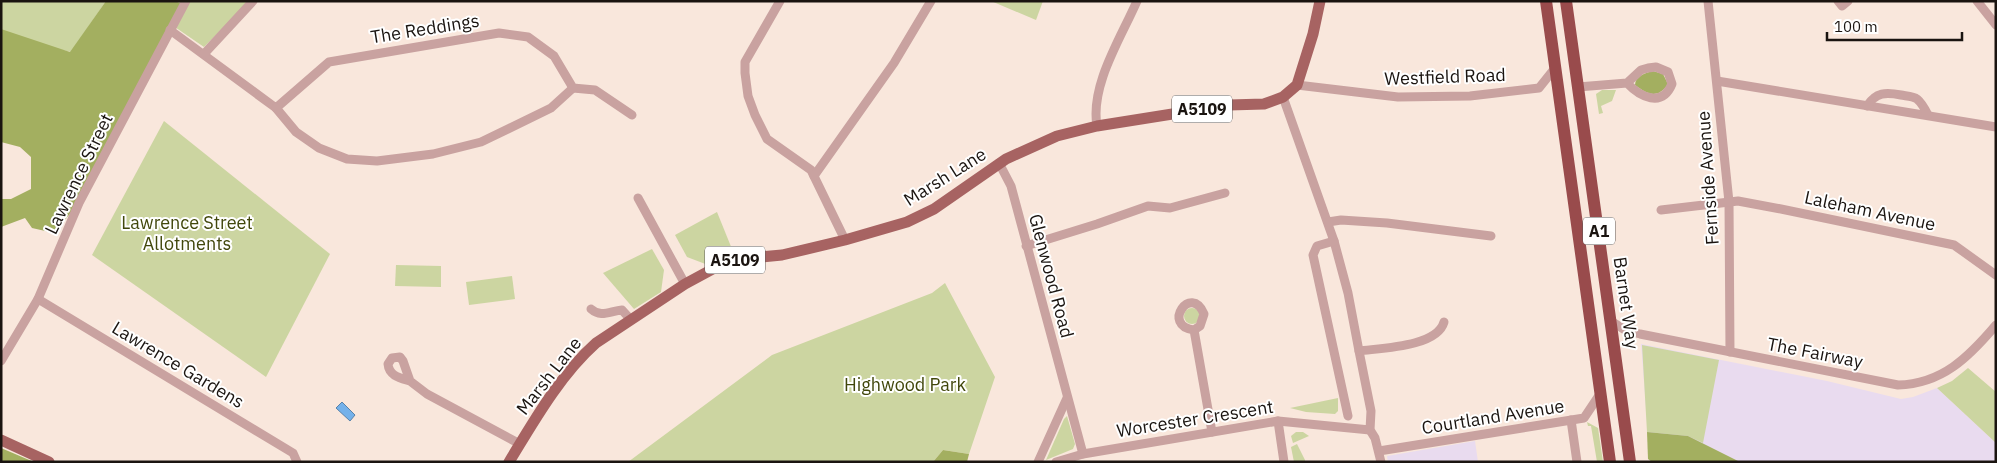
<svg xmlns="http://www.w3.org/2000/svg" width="1997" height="463" font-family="'IBM Plex Sans',sans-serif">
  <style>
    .education { fill: #e9dbef }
    .green { fill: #ccd5a1 }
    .forest { fill: #a3af60 }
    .water { fill: #74b1ea; stroke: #5982a9 }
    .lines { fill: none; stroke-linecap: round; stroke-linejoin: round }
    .minor { stroke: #c9a2a0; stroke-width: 9 }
    .major { stroke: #a76362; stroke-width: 11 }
    .highway { stroke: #994b4c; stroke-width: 12 }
    .labels { text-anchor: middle; stroke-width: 4; stroke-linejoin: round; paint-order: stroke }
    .shield { fill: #fff; stroke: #5f5a58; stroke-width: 1 }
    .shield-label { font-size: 16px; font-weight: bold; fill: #1a1410 }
    .street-label { font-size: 18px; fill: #1a1410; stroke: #fff }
    .park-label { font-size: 18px; fill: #41470b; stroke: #fff }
  </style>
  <rect width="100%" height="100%" fill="#f9e7dc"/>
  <!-- education -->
  <g class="education">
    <path d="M1641,344L1827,381L1901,399L1913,397L1937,388L1996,443V462H1658L1650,458Z"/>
    <path d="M1475,441L1478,462H1388L1387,456Z"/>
  </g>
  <!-- green -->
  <g class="green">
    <path d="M1,1H106L71,52L1,36Z"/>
    <path d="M174,1H250L204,47L169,23L183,4Z"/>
    <path d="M991,1H1043L1036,20Z"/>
    <path d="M1602,90H1616L1612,101L1601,106L1603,113L1599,114L1596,94Z"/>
    <path d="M164,121L330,254L266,377L92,255Z"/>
    <path d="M717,212L734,254L708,265L687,257L675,235Z"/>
    <path d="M652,249L664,270L661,292L634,309L603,273Z"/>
    <path d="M396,265L441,266V287L395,286Z"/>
    <path d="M512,276L515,299L469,305L466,282Z"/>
    <path d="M945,283L995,377L969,454L943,450L933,462H628L772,355L932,293Z"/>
    <circle cx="1192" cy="316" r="8"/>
    <path d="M1642,345L1719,360L1703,443L1688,436L1647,432Z"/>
    <path d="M1968,368L1996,392V443L1937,388L1952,381Z"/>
    <path d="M1338,398V411L1335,414L1306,412L1290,408Z"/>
    <path d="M1067,416L1075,444L1073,449L1046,460L1064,419Z"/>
    <path d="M1587,422L1598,428L1603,462H1597L1591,426H1588Z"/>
    <path d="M1296,432H1303L1309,436L1293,443L1291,436Z"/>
    <path d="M1297,444L1305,460V462H1294L1291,447Z"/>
  </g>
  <!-- forest -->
  <g class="forest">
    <path d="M106,1H174L184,4L79,203L54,233L32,228L25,218L1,227V199H11L31,189V157L20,147L1,142V29L70,52Z"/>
    <path d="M1653,71L1663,74L1668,84C1658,99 1648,95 1635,85C1635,76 1645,73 1653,71Z"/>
    <path d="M1647,432L1688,436L1740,462H1652L1648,459Z"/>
    <path d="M1,448L34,462H1Z"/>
    <path d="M943,450L969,454L967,462H933Z"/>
  </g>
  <!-- water -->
  <path class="water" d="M342,402L355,415L350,421L336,408Z"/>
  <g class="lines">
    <!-- minor -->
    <g class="minor">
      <path d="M780,1L745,62V73L748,96L755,115L767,139L811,170L845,240"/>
      <path d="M1708,1L1729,202L1730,352"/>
      <path d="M1838,1L1842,6L1848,1"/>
      <path d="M1977,1L1996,25"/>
      <path d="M170,30L276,108L329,62L499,33L528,37L554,56L573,88L595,90L632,115"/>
      <path d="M204,54L253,1"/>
      <path d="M1717,81L1996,127"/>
      <path d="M1297,85L1398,97L1470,96L1539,88L1555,68"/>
      <path d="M1578,87L1627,83L1641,70L1648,68L1656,67L1668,72L1672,84C1662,108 1640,97 1627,83"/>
      <path d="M1283,97L1334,241L1348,293L1359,351L1371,411L1370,430L1375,438L1381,462"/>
      <path d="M1867,106C1876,92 1886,92 1901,95C1906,96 1913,96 1917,99C1922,103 1925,109 1928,115"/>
      <path d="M276,108L296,132L319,148L347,159L377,161L433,154L481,142L551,108L573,88"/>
      <path d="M1097,126C1090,85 1121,38 1137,1"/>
      <path d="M999,163L1011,186L1083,454"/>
      <path d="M814,176L894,63L931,1"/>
      <path d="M638,198L685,284"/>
      <path d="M1661,210L1738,201L1781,209L1954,245L1996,275"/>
      <path d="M1328,222L1341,220L1387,223L1491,236"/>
      <path d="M1334,241L1317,246L1313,255L1348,416"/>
      <path d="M1026,246L1097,224L1148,206L1170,208L1225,193"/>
      <path d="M38,299L293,453L297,462"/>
      <path d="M591,309C601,318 610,311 622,310L631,320"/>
      <path d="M1611,321L1625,330L1640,334L1898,385C1942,384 1969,357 1996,325"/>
      <path d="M1194,330L1200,326L1204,314C1191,283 1161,326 1194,330L1212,432"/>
      <path d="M1359,351C1381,348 1437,347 1444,322"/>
      <path d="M1,361L38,299L79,203L186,1"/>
      <path d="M410,381C400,378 389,376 388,364L392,358L400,357L403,361L410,381L427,394L520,444"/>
      <path d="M1571,420L1577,462"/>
      <path d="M1278,421L1284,462"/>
      <path d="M1379,451L1584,418L1600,394"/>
      <path d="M1038,462L1067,398"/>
      <path d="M1056,462L1083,454L1278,421L1370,430"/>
    </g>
    <!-- major -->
    <g class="major">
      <path d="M1,440L49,462"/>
      <path d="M509,462C534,421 560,375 596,343L685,284L722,264L739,259L782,255L845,240L907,222L934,209L1006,159L1057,136L1097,126L1229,105L1264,104L1283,97L1297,85L1313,34L1320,1"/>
    </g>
    <!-- highway -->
    <g class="highway">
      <path d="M1546,1L1610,462"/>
      <path d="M1566,1L1630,462"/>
    </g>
  </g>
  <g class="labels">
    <!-- shield labels -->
    <g class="shield">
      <rect x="1172" y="95.5" width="60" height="27" rx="4"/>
      <rect x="1583" y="217.5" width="32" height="27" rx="4"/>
      <rect x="705" y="246.5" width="60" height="27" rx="4"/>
    </g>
    <g class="shield-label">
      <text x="1202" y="115">A5109</text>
      <text x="1599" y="237">A1</text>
      <text x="735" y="266">A5109</text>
    </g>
    <!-- street labels -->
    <g class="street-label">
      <text transform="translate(425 29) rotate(-9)" y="6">The Reddings</text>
      <text transform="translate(1445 77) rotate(-2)" y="6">Westfield Road</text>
      <text transform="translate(79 174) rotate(-64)" y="6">Lawrence Street</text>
      <text transform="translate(945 177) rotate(-32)" y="6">Marsh Lane</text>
      <text transform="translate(1708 178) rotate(-94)" y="6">Fernside Avenue</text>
      <text transform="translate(1870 211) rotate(12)" y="6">Laleham Avenue</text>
      <text transform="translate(1051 276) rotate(75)" y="6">Glenwood Road</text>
      <text transform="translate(1626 303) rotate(82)" y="6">Barnet Way</text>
      <text transform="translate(1815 353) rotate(11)" y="6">The Fairway</text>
      <text transform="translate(178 365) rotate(31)" y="6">Lawrence Gardens</text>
      <text transform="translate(549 376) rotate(-52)" y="6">Marsh Lane</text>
      <text transform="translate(1493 417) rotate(-9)" y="6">Courtland Avenue</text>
      <text transform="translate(1195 419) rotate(-9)" y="6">Worcester Crescent</text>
    </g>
    <!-- park labels -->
    <g class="park-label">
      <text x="187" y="229">Lawrence Street<tspan x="187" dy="21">Allotments</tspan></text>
      <text x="905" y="391">Highwood Park</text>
    </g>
  </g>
  <!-- border -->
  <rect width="1997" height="463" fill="none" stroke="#1a1410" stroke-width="5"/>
  <!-- scale -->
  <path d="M1827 32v8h135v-8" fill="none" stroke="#1a1410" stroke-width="2.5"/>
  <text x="1834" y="32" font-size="15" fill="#1a1410" stroke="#ffffff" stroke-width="4" paint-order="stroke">100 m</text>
</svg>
